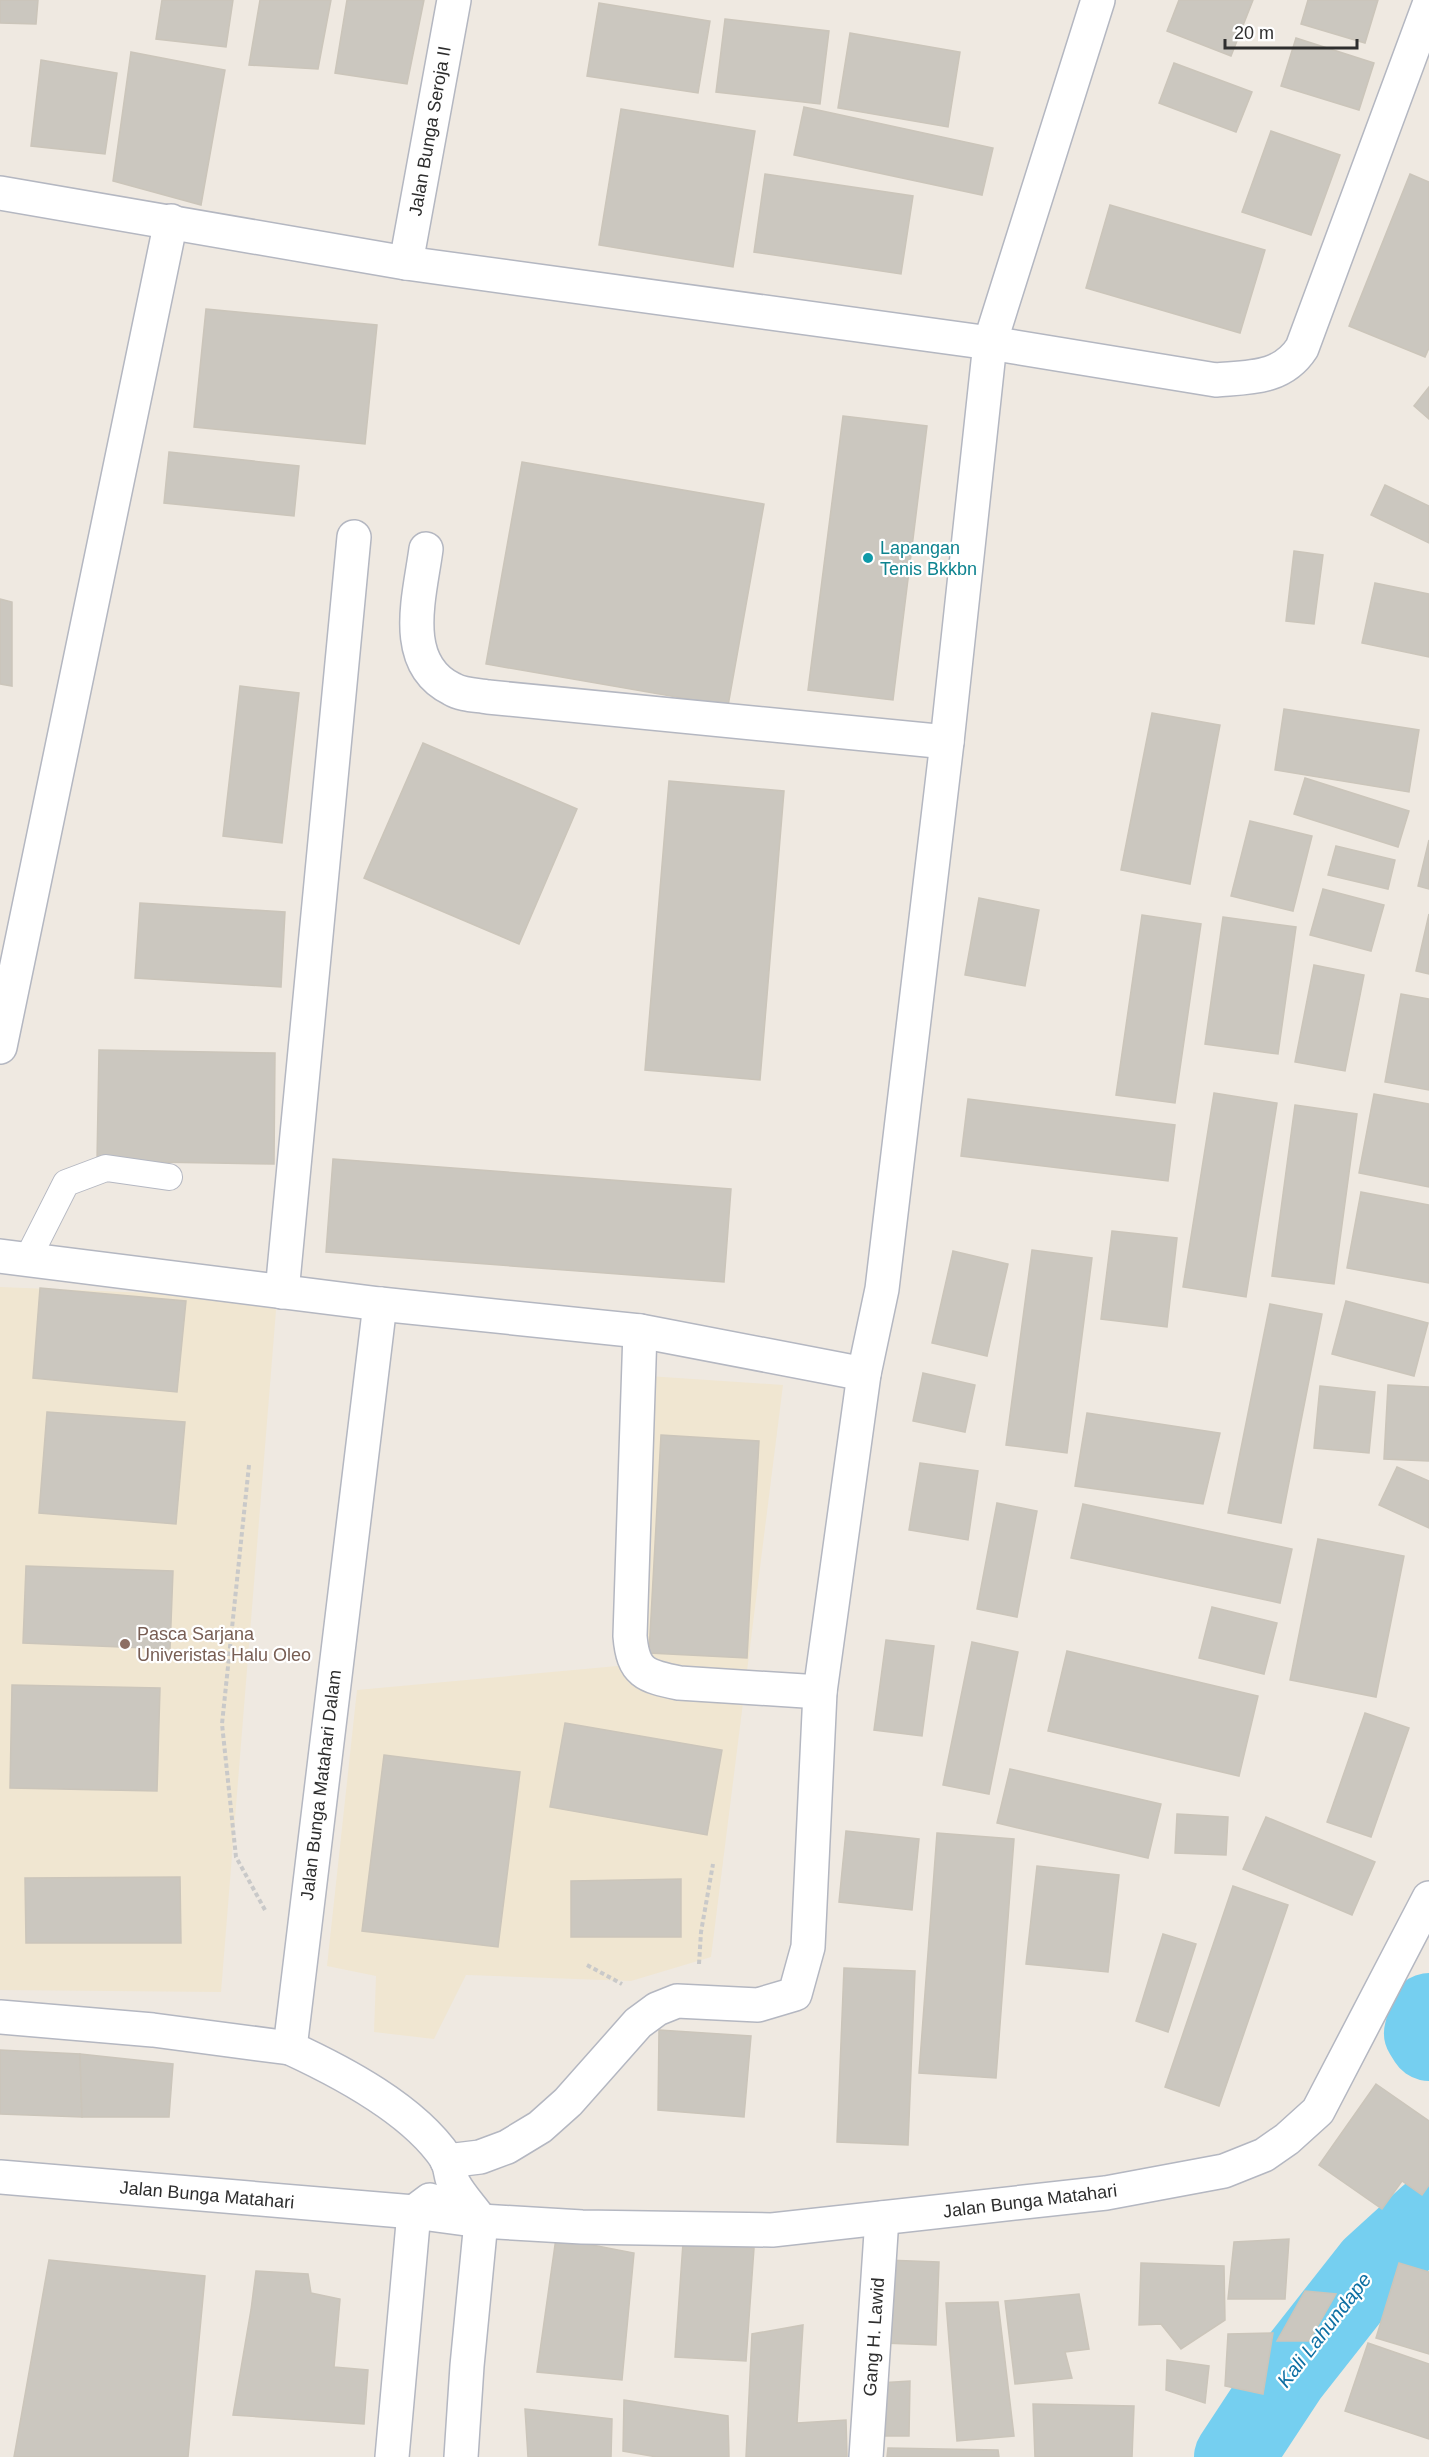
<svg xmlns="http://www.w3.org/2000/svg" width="1429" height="2457" font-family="Helvetica,sans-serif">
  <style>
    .education { fill: #f0e6d1 }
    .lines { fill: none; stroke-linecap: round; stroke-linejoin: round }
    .river { stroke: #75cff0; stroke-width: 80 }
    .building { fill: #cbc7bf; stroke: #cbc5ba; stroke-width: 1.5 }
    .service-casing { stroke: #b4b7c1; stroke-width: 28 }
    .minor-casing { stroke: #b4b7c1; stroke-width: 36 }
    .path { stroke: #c9c9c9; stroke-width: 4; stroke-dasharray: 4.5 3; stroke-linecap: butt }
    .service { stroke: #fff; stroke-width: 26 }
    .minor { stroke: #fff; stroke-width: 33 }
    .culture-dot { fill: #0f9aa8; stroke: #fff; stroke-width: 2 }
    .education-dot { fill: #8d6e63; stroke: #fff; stroke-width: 2 }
    .labels { text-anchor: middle; stroke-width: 4.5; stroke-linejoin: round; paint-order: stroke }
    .street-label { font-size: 18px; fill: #2e2e2e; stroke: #fff }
    .culture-label { font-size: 18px; fill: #0d838f; stroke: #fff; text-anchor: start }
    .education-label { font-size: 18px; fill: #785e54; stroke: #fff; text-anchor: start }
    .water-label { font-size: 20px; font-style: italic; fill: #0d6fa3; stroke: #fff }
  </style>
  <rect width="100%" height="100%" fill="#efe9e1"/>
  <!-- education -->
  <g class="education">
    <path d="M0,1287L277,1298L221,1992L0,1990Z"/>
    <path d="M648,1376L783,1385L711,1957L631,1981L466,1975L434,2039L374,2032L376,1976L327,1966L357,1690L639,1664Z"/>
  </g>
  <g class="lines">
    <!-- river -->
    <g class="river">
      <path d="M1429,2013L1424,2033L1429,2041"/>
      <path d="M1234,2457L1288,2375L1373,2267L1429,2216"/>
    </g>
  </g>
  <!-- building -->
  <g class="building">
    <path d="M0,0H38L36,24L0,23Z"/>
    <path d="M162,0H233L226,47L156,39Z"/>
    <path d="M260,0H331L318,69L249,65Z"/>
    <path d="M347,0H424L407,84L335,73Z"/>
    <path d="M1179,0H1253L1231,56L1167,31Z"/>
    <path d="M1308,0H1378L1365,43L1301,24Z"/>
    <path d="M599,3L710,21L698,93L587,76Z"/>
    <path d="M725,19L829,31L820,104L716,92Z"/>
    <path d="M850,33L960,52L948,127L838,108Z"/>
    <path d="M1296,38L1374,63L1359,110L1281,86Z"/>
    <path d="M131,52L225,70L201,205L113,181Z"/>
    <path d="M41,60L117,73L105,154L31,146Z"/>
    <path d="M1174,63L1252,92L1236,132L1159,103Z"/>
    <path d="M804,107L993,148L982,195L794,155Z"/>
    <path d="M621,109L755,131L733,267L599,245Z"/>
    <path d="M1271,131L1340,155L1311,235L1242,212Z"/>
    <path d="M765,174L913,196L901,274L754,252Z"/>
    <path d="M1410,174L1429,182V348L1425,357L1349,326Z"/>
    <path d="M1110,205L1265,250L1240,333L1086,288Z"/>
    <path d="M206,309L377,325L365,444L194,427Z"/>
    <path d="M1429,387V419L1414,406Z"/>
    <path d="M843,416L927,426L893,700L808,690Z"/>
    <path d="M169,452L299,466L294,516L164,503Z"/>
    <path d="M522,462L764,504L728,706L486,664Z"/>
    <path d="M1385,485L1429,506V543L1371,515Z"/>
    <path d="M1294,551L1323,555L1314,624L1286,621Z"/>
    <path d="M1375,583L1429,594V657L1362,643Z"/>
    <path d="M0,599L12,602V686L0,684Z"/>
    <path d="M240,686L299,693L282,843L223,836Z"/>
    <path d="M1284,709L1419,730L1409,792L1275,770Z"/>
    <path d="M1152,713L1220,725L1190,884L1121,870Z"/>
    <path d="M423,743L577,809L519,944L364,878Z"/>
    <path d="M1305,778L1409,811L1398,847L1294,814Z"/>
    <path d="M669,781L784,791L760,1080L645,1070Z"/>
    <path d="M1250,821L1312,836L1293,911L1231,896Z"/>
    <path d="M1429,840V889L1418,886Z"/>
    <path d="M1336,846L1395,860L1388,889L1328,875Z"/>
    <path d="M1323,889L1384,905L1371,951L1310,935Z"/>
    <path d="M979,898L1039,910L1025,986L965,975Z"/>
    <path d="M140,903L285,912L281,987L135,978Z"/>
    <path d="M1429,914V974L1416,971Z"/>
    <path d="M1142,915L1201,924L1175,1103L1116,1095Z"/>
    <path d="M1223,917L1296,927L1278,1054L1205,1044Z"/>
    <path d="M1314,965L1364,975L1345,1071L1295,1062Z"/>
    <path d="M1401,994L1429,999V1090L1385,1082Z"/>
    <path d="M99,1050L275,1053L274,1164L97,1161Z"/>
    <path d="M1214,1093L1277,1103L1246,1297L1183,1287Z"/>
    <path d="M1374,1094L1429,1104V1187L1359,1173Z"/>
    <path d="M968,1099L1175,1125L1168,1181L961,1156Z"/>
    <path d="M1295,1105L1357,1114L1334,1284L1272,1276Z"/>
    <path d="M333,1159L731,1189L724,1282L326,1252Z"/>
    <path d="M1361,1192L1429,1205V1283L1347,1268Z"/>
    <path d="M1112,1231L1177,1238L1167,1327L1101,1319Z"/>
    <path d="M1032,1250L1092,1258L1067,1453L1006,1445Z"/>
    <path d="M953,1251L1008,1264L987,1356L932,1343Z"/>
    <path d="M40,1288L186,1301L177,1392L33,1378Z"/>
    <path d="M1346,1301L1428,1323L1414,1376L1332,1354Z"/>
    <path d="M1270,1304L1322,1314L1281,1523L1228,1513Z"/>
    <path d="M923,1373L975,1385L965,1432L913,1421Z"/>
    <path d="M1388,1385L1429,1387V1461L1384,1459Z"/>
    <path d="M1320,1386L1375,1392L1369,1453L1314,1448Z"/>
    <path d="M47,1412L185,1422L176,1524L39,1513Z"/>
    <path d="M1087,1413L1220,1433L1203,1504L1075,1486Z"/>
    <path d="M661,1435L759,1441L747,1658L649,1653Z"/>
    <path d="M920,1463L978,1471L968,1540L909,1530Z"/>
    <path d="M1397,1467L1429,1481V1528L1379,1505Z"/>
    <path d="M997,1503L1037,1511L1017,1617L977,1609Z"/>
    <path d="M1083,1504L1292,1549L1280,1603L1071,1558Z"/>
    <path d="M1318,1539L1404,1556L1376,1697L1290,1680Z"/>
    <path d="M26,1566L173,1571L170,1649L23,1643Z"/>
    <path d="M1212,1607L1277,1623L1264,1674L1199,1658Z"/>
    <path d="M886,1640L934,1646L922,1736L874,1730Z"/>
    <path d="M972,1642L1018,1652L989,1794L943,1785Z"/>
    <path d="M1067,1651L1258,1696L1239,1776L1048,1731Z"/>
    <path d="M12,1685L160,1688L157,1791L10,1788Z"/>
    <path d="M1365,1713L1409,1728L1371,1837L1327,1822Z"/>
    <path d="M565,1723L722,1750L707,1835L550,1807Z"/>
    <path d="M384,1755L520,1772L498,1947L362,1931Z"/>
    <path d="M1010,1769L1161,1804L1148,1858L997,1823Z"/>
    <path d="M1177,1814L1228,1817L1226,1855L1175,1853Z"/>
    <path d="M1266,1817L1375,1862L1352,1915L1243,1869Z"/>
    <path d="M846,1831L919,1839L912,1910L839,1902Z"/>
    <path d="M937,1833L1014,1839L996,2078L919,2073Z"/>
    <path d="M1037,1866L1119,1875L1108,1972L1026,1964Z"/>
    <path d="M180,1877L181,1943H26L25,1878Z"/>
    <path d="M681,1879V1937H571V1881Z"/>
    <path d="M1233,1886L1288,1905L1219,2106L1165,2087Z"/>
    <path d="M1163,1934L1196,1944L1168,2032L1136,2021Z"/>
    <path d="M844,1968L915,1971L908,2145L837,2142Z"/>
    <path d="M659,2030L751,2036L744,2117L658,2110Z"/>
    <path d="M0,2050L80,2054L82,2117L0,2114Z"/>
    <path d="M80,2054L173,2064L169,2117H82Z"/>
    <path d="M1376,2084L1429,2121V2185L1422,2195L1402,2181L1382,2209L1319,2165Z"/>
    <path d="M556,2238L634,2253L622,2380L537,2372Z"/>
    <path d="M1289,2239L1285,2299H1228L1234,2242Z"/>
    <path d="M683,2243L754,2248L746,2361L675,2357Z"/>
    <path d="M49,2260L205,2276L188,2457H14Z"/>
    <path d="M885,2260L939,2262L936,2345L883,2343Z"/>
    <path d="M1141,2263L1224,2266L1225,2320L1181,2349L1161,2324L1139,2325Z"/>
    <path d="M1399,2263L1429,2272V2354L1376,2338Z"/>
    <path d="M256,2271L308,2274L311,2293L340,2299L334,2367L368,2370L364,2424L233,2415L251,2310Z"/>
    <path d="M1305,2291L1336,2294L1309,2341H1277Z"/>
    <path d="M1079,2294L1089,2349L1065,2352L1072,2378L1015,2384L1005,2301Z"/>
    <path d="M998,2302L1014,2436L957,2441L946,2303Z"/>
    <path d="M803,2325L797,2423L846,2420L847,2457H746L752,2334Z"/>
    <path d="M1273,2333L1263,2394L1225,2386L1228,2334Z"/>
    <path d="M1368,2343L1429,2364V2439L1345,2411Z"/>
    <path d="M1167,2360L1209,2366L1205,2403L1166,2390Z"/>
    <path d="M910,2381L909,2436H880L879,2383Z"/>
    <path d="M624,2400L728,2416L729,2457H657L623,2451Z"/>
    <path d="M1033,2404L1134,2406L1132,2457H1035Z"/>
    <path d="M525,2409L612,2419L611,2457H528Z"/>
    <path d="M888,2448L998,2450L999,2457H887Z"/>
  </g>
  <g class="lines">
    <defs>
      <path id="service" d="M28,1258L66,1183L106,1168L169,1177"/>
      <g id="minor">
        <path d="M0,193L406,263L990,343L1216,380C1250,377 1282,379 1302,348L1429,5"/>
        <path d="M406,263L454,0"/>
        <path d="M426,549C420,595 399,663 452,689C462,695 477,695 488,697L947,742"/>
        <path d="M0,1047L171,221"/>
        <path d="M0,1256L380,1304L640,1331L864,1374"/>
        <path d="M282,1292L354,537"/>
        <path d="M380,1304L290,2048C342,2072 413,2109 446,2158C451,2166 450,2176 454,2184C461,2197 473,2209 481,2221L467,2366L461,2457"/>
        <path d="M640,1331L630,1636C633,1673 645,1676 679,1683L820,1692"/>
        <path d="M0,2017L153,2030L290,2048"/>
        <path d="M447,2161L480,2157L507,2147L540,2127L568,2102L638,2023L657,2009L677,2001L758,2005L795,1994L808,1947L820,1692L864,1374L882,1289L947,742L990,343L1098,0"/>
        <path d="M0,2177L414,2212L481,2221L582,2227L772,2230L1106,2193L1224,2171L1264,2155L1287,2139L1318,2111L1429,1898"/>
        <path d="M392,2457L414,2212L430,2200"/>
        <path d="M866,2457L882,2218"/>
      </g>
    </defs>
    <!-- service casing -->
    <use href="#service" class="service-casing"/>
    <!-- minor casing -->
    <use href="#minor" class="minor-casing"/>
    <!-- path -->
    <g class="path">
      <path d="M249,1465L222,1724L236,1857L265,1910"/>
      <path d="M699,1964L701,1932L713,1864"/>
      <path d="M587,1965L622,1984"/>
    </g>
    <!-- service -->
    <use href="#service" class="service"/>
    <!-- minor -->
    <use href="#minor" class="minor"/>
  </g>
  <!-- markers -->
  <circle class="culture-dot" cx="868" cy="558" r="6"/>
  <circle class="education-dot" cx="125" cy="1644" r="6"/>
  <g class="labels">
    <!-- street labels -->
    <g class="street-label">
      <text transform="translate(430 131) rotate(-80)" y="6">Jalan Bunga Seroja II</text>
      <text transform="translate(321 1785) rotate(-83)" y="6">Jalan Bunga Matahari Dalam</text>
      <text transform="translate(207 2195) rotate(5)" y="6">Jalan Bunga Matahari</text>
      <text transform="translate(1030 2201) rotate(-7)" y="6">Jalan Bunga Matahari</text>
      <text transform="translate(874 2337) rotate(-86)" y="6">Gang H. Lawid</text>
    </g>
    <!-- culture labels -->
    <g class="culture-label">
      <text x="880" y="554">Lapangan<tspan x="880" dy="21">Tenis Bkkbn</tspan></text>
    </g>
    <!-- education labels -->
    <g class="education-label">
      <text x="137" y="1640">Pasca Sarjana<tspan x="137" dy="21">Univeristas Halu Oleo</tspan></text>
    </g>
    <!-- water labels -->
    <g class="water-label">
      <text transform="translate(1324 2330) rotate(-52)" y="7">Kali Lahundape</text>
    </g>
  </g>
  <!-- scale -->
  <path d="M1225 39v9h132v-9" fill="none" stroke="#2e2e2e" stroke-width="3"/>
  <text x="1234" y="39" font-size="18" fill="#2e2e2e" stroke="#ffffff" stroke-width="4.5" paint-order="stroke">20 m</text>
</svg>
